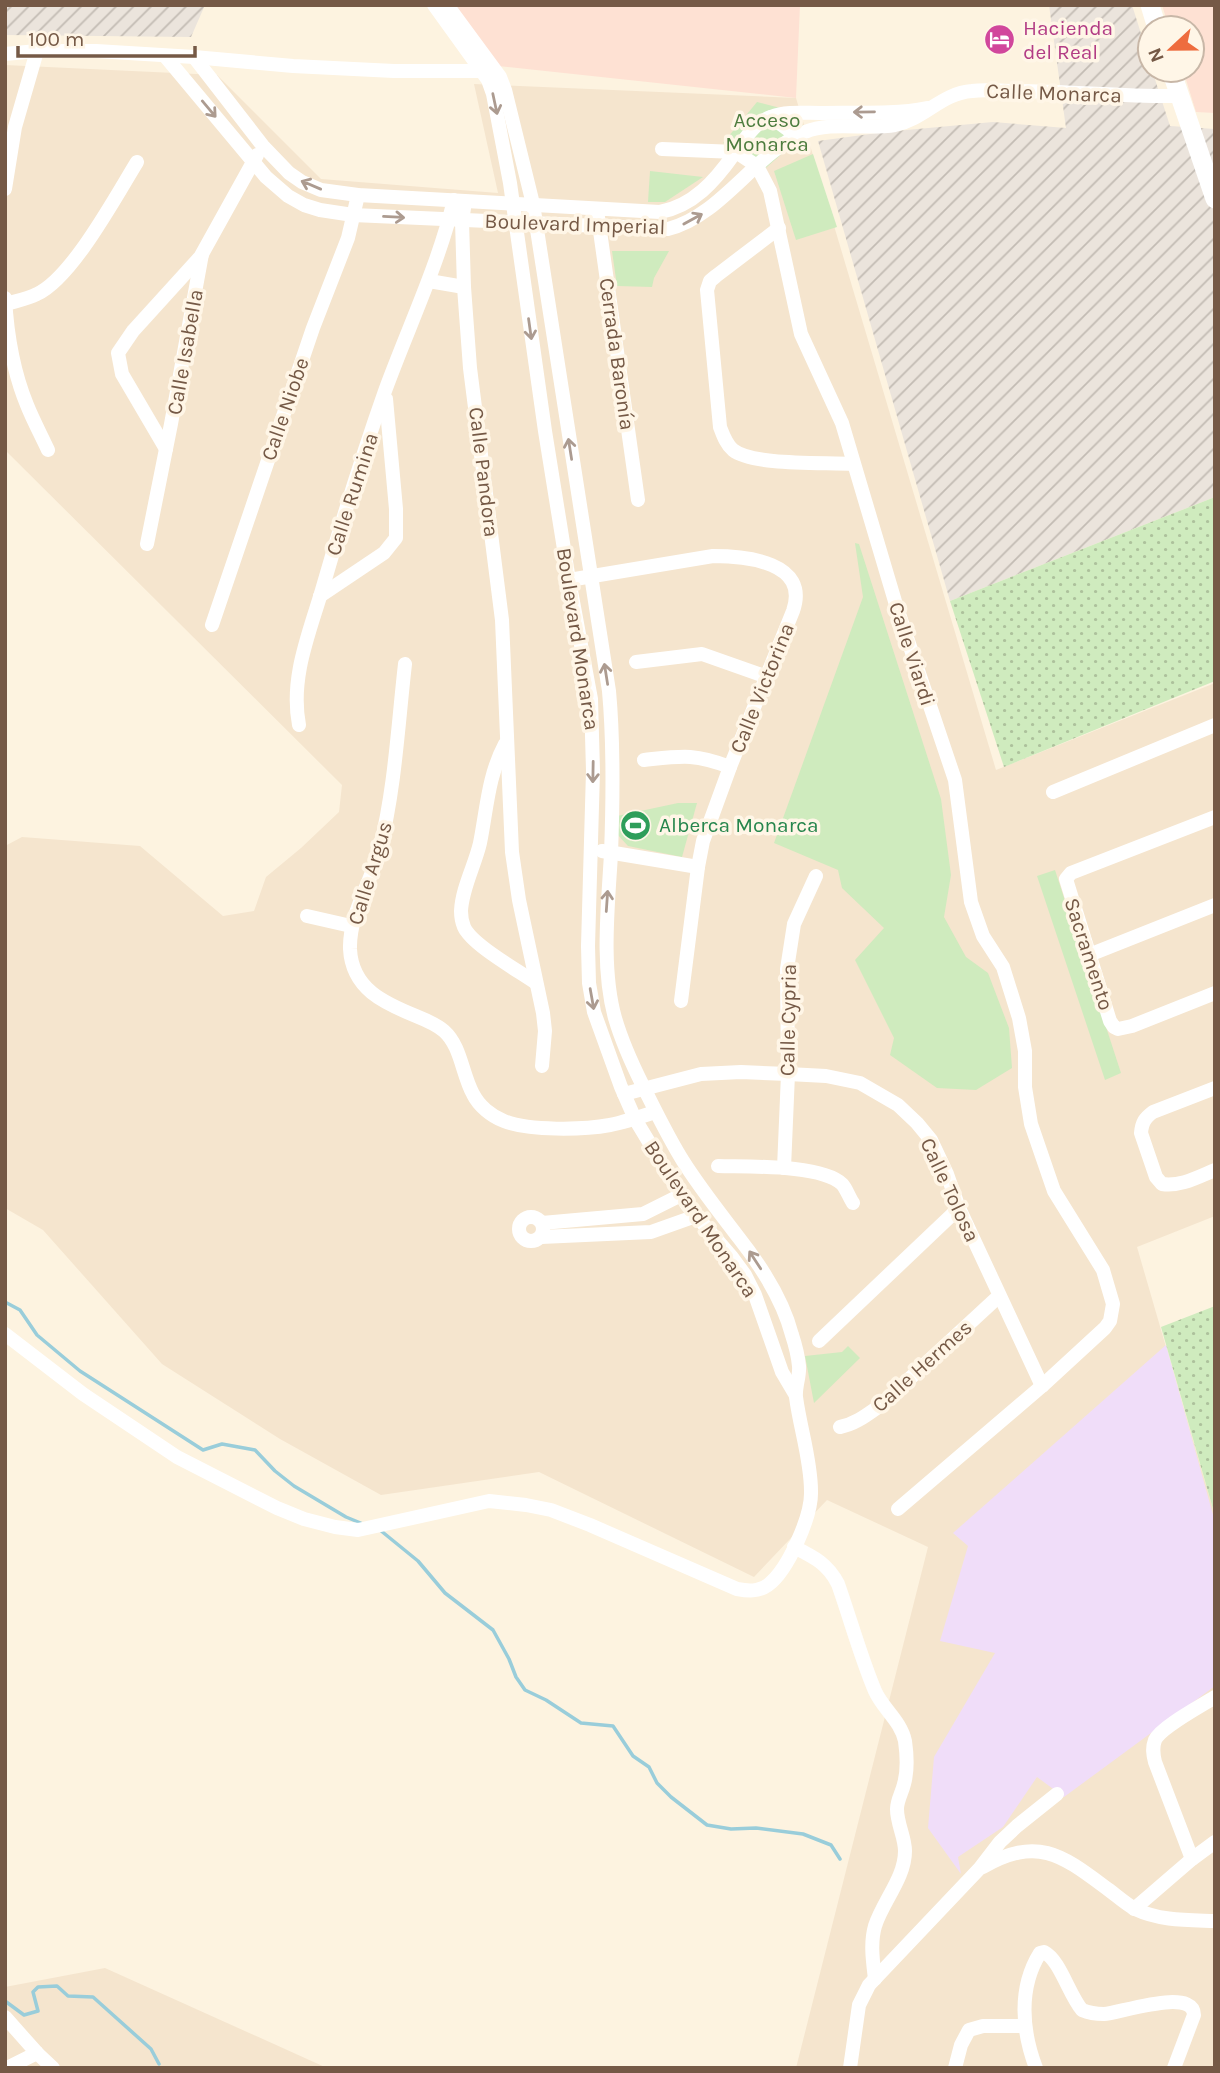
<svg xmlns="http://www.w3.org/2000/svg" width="1220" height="2073" font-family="Karla,sans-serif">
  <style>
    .residential { fill: #f5e5ce }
    .commercial { fill: #fee1d3 }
    .industrial { fill: url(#industrial-furrows) }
    .education { fill: #f0ddf9 }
    .grass { fill: url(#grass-dots) }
    .park { fill: #cfebbe }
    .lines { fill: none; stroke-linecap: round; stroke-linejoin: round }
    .stream { stroke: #99cdda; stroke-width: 3.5 }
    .street { stroke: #fff; stroke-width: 14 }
    .secondary { stroke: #fff; stroke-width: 19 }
    .oneway { stroke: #ac9b90 }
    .labels { text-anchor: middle; stroke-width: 7; stroke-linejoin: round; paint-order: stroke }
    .hotel-label { font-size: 21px; fill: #b23c85; stroke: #fff6e7; text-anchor: start }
    .street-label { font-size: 21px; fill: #755946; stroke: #fff6e7 }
    .park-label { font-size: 21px; fill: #4d7c3e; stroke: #fff6e7 }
    .leisure-label { font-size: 21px; fill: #27864d; stroke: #fff6e7; text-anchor: start }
  </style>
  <defs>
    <pattern id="industrial-furrows" width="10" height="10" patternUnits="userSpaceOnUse" patternTransform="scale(1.75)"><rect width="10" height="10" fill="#ebe4dc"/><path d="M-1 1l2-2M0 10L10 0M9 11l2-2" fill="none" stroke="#c3bcb4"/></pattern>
    <pattern id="grass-dots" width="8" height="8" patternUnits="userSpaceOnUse" patternTransform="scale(1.75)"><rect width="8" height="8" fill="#cfebbe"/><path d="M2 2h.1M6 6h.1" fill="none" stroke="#adc19c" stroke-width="1.8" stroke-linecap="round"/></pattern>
  </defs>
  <rect width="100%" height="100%" fill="#fdf3e0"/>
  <!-- residential -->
  <g class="residential">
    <path d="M5,65L217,75L321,179L498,193L474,84L796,98L996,770L1215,683V1216L1137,1247L1215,1516V2068H796L928,1547L827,1500L754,1577L539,1472L381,1495L280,1439L162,1364L43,1230L5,1208V846L22,837L140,846L223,916L254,911L266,877L301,848L339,812L342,785L5,450Z"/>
    <path d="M105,1968L327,2068H5V1987Z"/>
  </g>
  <!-- commercial -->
  <g class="commercial">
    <path d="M452,5H800L796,98L498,66Z"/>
    <path d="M1162,5H1215V113L1196,112L1183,70H1192V28H1169Z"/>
  </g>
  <!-- industrial -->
  <g class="industrial">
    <path d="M5,5H205L191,37L5,35Z"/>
    <path d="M1049,5H1132L1150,62V70H1152L1170,126L1215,129V497L950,601L818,141L885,132L993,122L1066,128Z"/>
  </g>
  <!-- education -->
  <path class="education" d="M1166,1345L1215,1522V1686L1064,1797L1037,1777L1003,1827L958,1857L961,1874L928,1828L934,1757L995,1653L940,1641L968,1546L953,1533Z"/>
  <!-- grass -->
  <g class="grass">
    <path d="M1215,497V681L1004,767L950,601Z"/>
    <path d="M1215,1306V1516L1161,1327Z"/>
  </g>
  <!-- park -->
  <g class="park">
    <path d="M757,102L788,110L808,131L759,174L736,149L723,143Z"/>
    <path d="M813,154L837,227L796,240L774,171Z"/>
    <path d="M650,171L703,177L665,202H648Z"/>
    <path d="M612,251H669L654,278L652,287L617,286Z"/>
    <path d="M855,543L859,544L941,799L951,875L944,917L966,957L988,973L1009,1028L1012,1068L976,1090L937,1088L890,1055L894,1038L855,960L884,928L842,888L838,870L774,843L863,597Z"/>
    <path d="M678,803H697L682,857L628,846L617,834V816Z"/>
    <path d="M1055,870L1121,1073L1105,1080L1037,876Z"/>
    <path d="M848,1346L860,1358L814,1403L805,1356L842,1352Z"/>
  </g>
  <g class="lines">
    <!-- stream -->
    <g class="stream">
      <path d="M5,1302L20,1310L37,1335L80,1371L203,1450L222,1444L255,1450L275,1471L294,1486L346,1517L363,1524"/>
      <path d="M380,1530L418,1561L445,1593L493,1630L509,1659L516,1677L525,1690L546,1700L581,1723L613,1726L633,1756L649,1767L657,1783L671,1797L707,1825L731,1829L756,1828L803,1834L831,1845L840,1859"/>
      <path d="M5,2001L24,2015L38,2011L33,1992L38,1987L57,1986L68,1996L93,1997L151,2049L159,2064"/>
    </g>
    <!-- street -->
    <g class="street">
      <path d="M434,5L488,80L493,94L510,183L545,431L569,580L591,699L593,771L588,946L589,983L594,1012L621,1087L635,1119L687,1205L731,1256L745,1275L755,1295L782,1372L795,1394"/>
      <path d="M5,54L37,51H96L194,57L293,66L394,71H482"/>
      <path d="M165,56L266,177L288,196L304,205L320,210L353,215L668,229C721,216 755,153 805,132C831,121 867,130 895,125C924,119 942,93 972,91C986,89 1000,91 1014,91C1069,91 1124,97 1179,96"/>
      <path d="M194,57L263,146L289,173L302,182L321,190L358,195L660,212C693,206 715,181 734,154C745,140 753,123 771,117C786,111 804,113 820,113C855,112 892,115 927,108"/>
      <path d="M771,117L797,136"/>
      <path d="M662,149L736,152L757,166L770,191L801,334L842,423L897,608L955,780L971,902L983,936L1003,967L1019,1018L1025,1051V1087L1031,1124L1054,1191L1103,1270L1113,1304L1110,1321L1105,1328L1042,1386L898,1509"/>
      <path d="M5,189L15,127L37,51"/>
      <path d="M465,202L462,221L464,287L470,368L502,620L512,852L519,900L543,1013L545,1031L542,1066"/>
      <path d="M598,217L638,500"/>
      <path d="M779,228L716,276L710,281L707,290L720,427C723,435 726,444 733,450C753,466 826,462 853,464"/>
      <path d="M429,281L464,287"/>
      <path d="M5,298C7,334 13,371 27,405C33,420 41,435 48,450"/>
      <path d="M6,304C16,301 27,299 37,294C72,278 116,196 137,162"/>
      <path d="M166,449L122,374L118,353L133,331L202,255"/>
      <path d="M147,544L171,424L202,254L257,155"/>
      <path d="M569,580L713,556C746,556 810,562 793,611L730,767L703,841L698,867L681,1001"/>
      <path d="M320,596L384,553L396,538V509L386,399"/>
      <path d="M212,625L313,328L348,238L358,195"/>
      <path d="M636,662L702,654L767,677"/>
      <path d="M405,664C398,725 395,788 380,848C372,882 349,913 350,949C352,989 384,1003 416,1016C426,1020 436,1024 444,1031C461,1046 462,1074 473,1094C479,1106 491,1116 504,1121C529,1131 583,1130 610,1125C625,1122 640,1117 655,1112"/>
      <path d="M299,725C290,678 309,634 322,590C341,524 362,456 385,391C408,328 438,266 454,200"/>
      <path d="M505,744C488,776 487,808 480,843C475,865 462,888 461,911C461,916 462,922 464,927C472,945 519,971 536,983"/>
      <path d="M644,760C681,756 694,753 730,767"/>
      <path d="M1053,792L1215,725"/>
      <path d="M1215,817L1071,873L1066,879L1110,1021L1114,1027L1118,1029L1132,1026L1215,993"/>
      <path d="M602,851L698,867"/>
      <path d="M307,916L351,926"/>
      <path d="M1089,955L1215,905"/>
      <path d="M1215,1088L1153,1112C1145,1118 1142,1122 1141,1133L1156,1177L1162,1184C1180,1187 1198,1177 1215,1170"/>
      <path d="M624,1094L701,1074L741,1072L788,1074L826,1076L860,1083L898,1105L917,1123L931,1140L947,1174L959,1208L1042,1386"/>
      <path d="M718,1166C747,1167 821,1164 842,1184C846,1188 849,1197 853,1203"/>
      <path d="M784,1168L788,1074L787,969L794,924L816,876"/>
      <circle cx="531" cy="1229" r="12"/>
      <path d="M542,1223L643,1214L681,1195"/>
      <path d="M541,1237L651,1232L696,1216"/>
      <path d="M5,1334L83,1394L177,1457L277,1508L304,1519L335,1527L358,1530L489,1501L526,1505L551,1510L590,1525L737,1589C748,1591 758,1592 768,1585C788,1570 812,1516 811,1491C811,1460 800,1428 796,1397C795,1387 800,1376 799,1366C798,1356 795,1344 792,1335C783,1300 761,1266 739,1238C720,1213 700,1188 683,1161C668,1137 656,1112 643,1086C632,1064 622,1042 615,1018C601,968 608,906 611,854C613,800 614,745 609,691L533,204L505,90L500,77L447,5"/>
      <path d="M819,1341L959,1208"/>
      <path d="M840,1427C856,1424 868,1414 881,1405L999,1296"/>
      <path d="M794,1547C814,1557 828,1564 838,1584C850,1618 861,1658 875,1691C883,1709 901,1721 905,1741C907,1755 908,1770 904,1784C902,1793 897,1800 897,1809C897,1824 905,1837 905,1851C905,1878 883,1901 875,1926C870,1943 873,1962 875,1979"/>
      <path d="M1192,1859L1155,1762C1153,1754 1152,1748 1155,1740C1161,1727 1201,1706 1215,1697"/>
      <path d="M983,1867C1039,1835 1063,1856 1109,1890C1117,1896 1126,1904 1135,1909C1160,1921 1188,1920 1215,1921"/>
      <path d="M1134,1909L1192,1859L1215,1842"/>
      <path d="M5,2017L37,2053L53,2068"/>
      <path d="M7,2068L37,2053"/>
      <path d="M850,2068L859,2005L869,1985L980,1868L1000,1842L1017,1826L1057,1794"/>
      <path d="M955,2068L961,2045L969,2030L983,2026H1024"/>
      <path d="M1036,2068C1022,2031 1018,1988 1040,1953L1044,1952C1060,1960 1069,1995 1082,2010C1089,2013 1096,2014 1104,2014C1120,2013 1194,1987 1194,2015L1174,2068"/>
    </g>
    <!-- secondary -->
    <g class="secondary">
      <path d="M1150,5L1157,28"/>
      <path d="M1171,70L1215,199"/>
    </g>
  </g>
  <!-- one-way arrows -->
  <defs><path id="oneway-shaft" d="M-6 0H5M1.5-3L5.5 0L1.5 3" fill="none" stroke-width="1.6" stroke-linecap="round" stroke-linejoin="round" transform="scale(1.75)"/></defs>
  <g class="oneway">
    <use href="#oneway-shaft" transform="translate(495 104) rotate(78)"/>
    <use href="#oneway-shaft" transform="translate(209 109) rotate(50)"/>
    <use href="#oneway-shaft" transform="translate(864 112) rotate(179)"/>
    <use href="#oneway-shaft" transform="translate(311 185) rotate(-157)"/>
    <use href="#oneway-shaft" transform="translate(394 217) rotate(3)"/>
    <use href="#oneway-shaft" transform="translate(693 219) rotate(-29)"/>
    <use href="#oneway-shaft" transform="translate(530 329) rotate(82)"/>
    <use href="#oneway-shaft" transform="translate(570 449) rotate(-99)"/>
    <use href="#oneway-shaft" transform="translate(606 674) rotate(-99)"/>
    <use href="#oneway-shaft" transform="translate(593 772) rotate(91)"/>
    <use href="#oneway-shaft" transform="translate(607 901) rotate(-86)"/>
    <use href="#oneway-shaft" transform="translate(592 999) rotate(80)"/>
    <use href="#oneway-shaft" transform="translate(755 1260) rotate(-123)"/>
  </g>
  <!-- icons -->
  <defs>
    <symbol id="hotel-disc" viewBox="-11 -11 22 22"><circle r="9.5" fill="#d1479c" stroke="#fff6e7"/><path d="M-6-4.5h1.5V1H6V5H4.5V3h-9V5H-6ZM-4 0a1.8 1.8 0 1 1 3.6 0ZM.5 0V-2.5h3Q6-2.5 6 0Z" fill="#fff"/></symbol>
    <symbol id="stadium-disc" viewBox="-11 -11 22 22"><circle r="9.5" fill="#2e9e5b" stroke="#fff6e7"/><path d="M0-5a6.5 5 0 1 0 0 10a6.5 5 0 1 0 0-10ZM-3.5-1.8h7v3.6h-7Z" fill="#fff"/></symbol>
  </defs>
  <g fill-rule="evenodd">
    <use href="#hotel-disc" x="982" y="22" width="35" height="35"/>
    <use href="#stadium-disc" x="618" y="808" width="35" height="35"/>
  </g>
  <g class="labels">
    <!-- hotel labels -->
    <g class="hotel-label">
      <text x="1023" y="35">Hacienda<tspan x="1023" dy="24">del Real</tspan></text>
    </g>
    <!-- street labels -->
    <g class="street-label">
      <text transform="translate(1054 93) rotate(2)" y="7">Calle Monarca</text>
      <text transform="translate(575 224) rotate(2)" y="7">Boulevard Imperial</text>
      <text transform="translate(185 352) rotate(-80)" y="7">Calle Isabella</text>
      <text transform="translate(617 354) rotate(82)" y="7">Cerrada Baronía</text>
      <text transform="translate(285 409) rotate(-71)" y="7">Calle Niobe</text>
      <text transform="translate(484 472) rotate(83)" y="7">Calle Pandora</text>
      <text transform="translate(352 494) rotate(-72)" y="7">Calle Rumina</text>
      <text transform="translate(578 639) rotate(81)" y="7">Boulevard Monarca</text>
      <text transform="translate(912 654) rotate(72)" y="7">Calle Viardi</text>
      <text transform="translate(762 688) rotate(-68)" y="7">Calle Victorina</text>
      <text transform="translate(370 873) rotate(-73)" y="7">Calle Argus</text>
      <text transform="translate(1089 954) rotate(72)" y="7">Sacramento</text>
      <text transform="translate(788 1020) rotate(-89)" y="7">Calle Cypria</text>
      <text transform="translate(950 1190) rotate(65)" y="7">Calle Tolosa</text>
      <text transform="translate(701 1219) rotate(56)" y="7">Boulevard Monarca</text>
      <text transform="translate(922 1366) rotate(-42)" y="7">Calle Hermes</text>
    </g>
    <!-- park labels -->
    <g class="park-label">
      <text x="767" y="127">Acceso<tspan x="767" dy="24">Monarca</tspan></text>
    </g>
    <!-- leisure labels -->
    <g class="leisure-label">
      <text x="659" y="832">Alberca Monarca</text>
    </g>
  </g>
  <!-- border -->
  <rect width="1220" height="2073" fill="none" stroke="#755946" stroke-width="14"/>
  <!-- north arrow -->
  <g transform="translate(1171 49) rotate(248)"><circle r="33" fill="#fff6e7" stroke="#c8b7a7" stroke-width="2"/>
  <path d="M0-5L12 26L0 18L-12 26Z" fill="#ee6c3e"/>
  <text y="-10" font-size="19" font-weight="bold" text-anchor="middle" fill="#755946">N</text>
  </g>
  <!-- scale -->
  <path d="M18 46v10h177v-10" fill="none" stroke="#755946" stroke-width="3.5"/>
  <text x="28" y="46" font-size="21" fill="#755946" stroke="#fff6e7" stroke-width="5" paint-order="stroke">100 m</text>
</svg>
